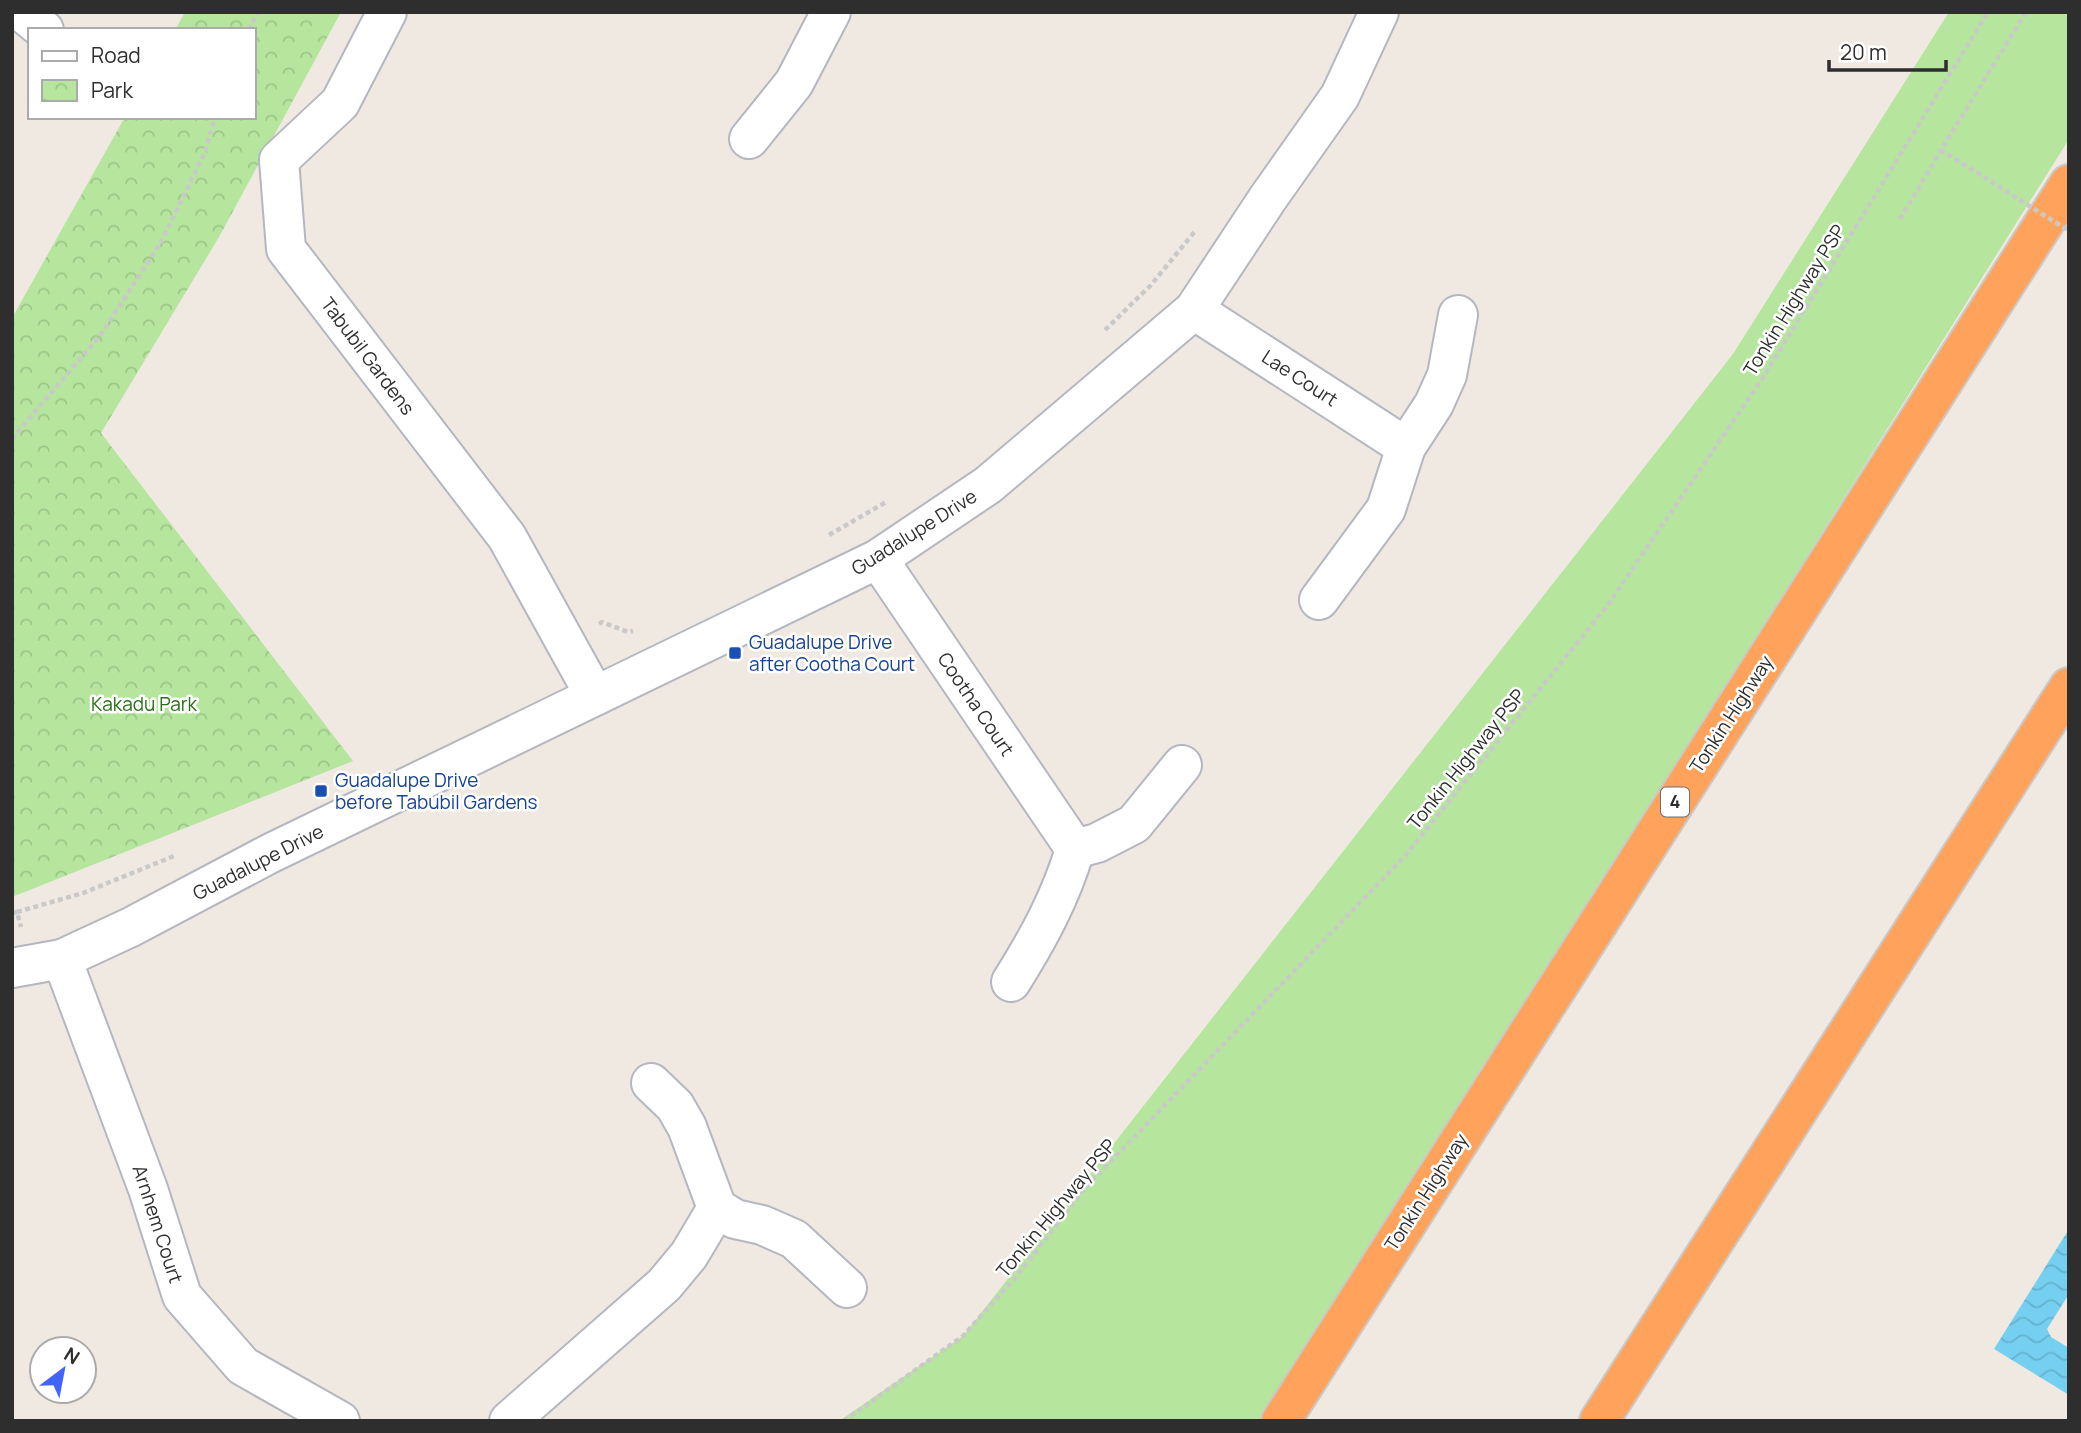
<svg xmlns="http://www.w3.org/2000/svg" width="2081" height="1433" font-family="Manrope,sans-serif">
  <style>
    .grass { fill: #b6e59e }
    .park { fill: url(#park-crowns) }
    .water { fill: url(#water-waves) }
    .lines { fill: none; stroke-linecap: round; stroke-linejoin: round }
    .minor-casing { stroke: #b4b7c1; stroke-width: 42 }
    .tertiary-casing { stroke: #b4b7c1; stroke-width: 42 }
    .motorway-casing { stroke: #c9c9c9; stroke-width: 42 }
    .path { stroke: #c9c9c9; stroke-width: 4.5; stroke-dasharray: 5 3.5; stroke-linecap: butt }
    .minor { stroke: #fff; stroke-width: 38 }
    .tertiary { stroke: #fff; stroke-width: 38 }
    .motorway { stroke: #ffa35c; stroke-width: 38 }
    .path-bridge { stroke: #c9c9c9; stroke-width: 4.5; stroke-dasharray: 5 3.5; stroke-linecap: butt }
    .transit-dot { fill: #1a4fb4; stroke: #fff; stroke-width: 2.5 }
    .labels { text-anchor: middle; stroke-width: 5; stroke-linejoin: round; paint-order: stroke }
    .shield { fill: #fff; stroke: #6d6d6d; stroke-width: 2 }
    .shield-label { font-size: 18px; font-weight: bold; fill: #2e2e2e }
    .street-label { font-size: 19px; fill: #2e2e2e; stroke: #fff }
    .transit-label { font-size: 19px; fill: #164399; stroke: #fff; text-anchor: start }
    .park-label { font-size: 19px; fill: #2c6e1b; stroke: #fff }
  </style>
  <defs>
    <pattern id="park-crowns" width="20" height="18" patternUnits="userSpaceOnUse" patternTransform="scale(1.75)"><rect width="20" height="18" fill="#b6e59e"/><path d="M2 6a3 3 0 1 1 6 0M12 15a3 3 0 1 1 6 0" fill="none" stroke="#9dc588"/></pattern>
    <pattern id="water-waves" width="16" height="10" patternUnits="userSpaceOnUse" patternTransform="scale(1.75)"><rect width="16" height="10" fill="#75cff0"/><path d="M0 5q4-4 8 0t8 0" fill="none" stroke="#66b2ce"/></pattern>
  </defs>
  <rect width="100%" height="100%" fill="#efe9e1"/>
  <!-- grass -->
  <path class="grass" d="M1949,12H2069V139L1265,1421H839L963,1336L1733,354Z"/>
  <!-- park -->
  <path class="park" d="M185,12H341L219,237L101,433L353,761L12,897V318L125,117H254V30H175Z"/>
  <!-- water -->
  <path class="water" d="M2069,1229V1294L2047,1329L2051,1337L2069,1348V1395L1994,1349Z"/>
  <g class="lines">
    <defs>
      <g id="minor">
        <path d="M22,12L44,30"/>
        <path d="M387,12L340,103L279,160L286,249L507,537L595,696"/>
        <path d="M749,139L794,83L831,12"/>
        <path d="M1194,310L1406,447"/>
        <path d="M878,559L1075,849"/>
        <path d="M1319,600L1386,509L1406,447L1434,404L1447,375L1458,315"/>
        <path d="M62,959L148,1189L182,1296L243,1366L340,1421"/>
        <path d="M1011,982C1038,939 1061,897 1075,849L1097,843L1134,824L1182,765"/>
        <path d="M651,1083L675,1106L687,1127L717,1208L735,1219L762,1225L794,1239L847,1288"/>
        <path d="M509,1421L664,1285L689,1255L717,1208"/>
      </g>
      <path id="tertiary" d="M12,968L62,959L131,927L269,854L878,559L988,485L1194,310L1268,198L1340,96L1379,12"/>
      <g id="motorway">
        <path d="M1281,1421L2069,184"/>
        <path d="M1599,1421L2069,687"/>
      </g>
    </defs>
    <!-- minor casing -->
    <use href="#minor" class="minor-casing"/>
    <!-- tertiary casing -->
    <use href="#tertiary" class="tertiary-casing"/>
    <!-- motorway casing -->
    <use href="#motorway" class="motorway-casing"/>
    <!-- path -->
    <g class="path">
      <path d="M249,30L258,12"/>
      <path d="M1900,219L1941,150"/>
      <path d="M1105,330L1151,285L1196,230"/>
      <path d="M12,439L102,333L161,242L205,152L215,117"/>
      <path d="M829,535L888,501"/>
      <path d="M599,624L602,622L628,632L633,631"/>
      <path d="M17,912L83,893L174,856"/>
      <path d="M12,913L17,912L21,927"/>
      <path d="M844,1421L963,1336L1014,1279L1085,1188L1404,857L1607,606L1762,379L1988,12"/>
    </g>
    <!-- minor -->
    <use href="#minor" class="minor"/>
    <!-- tertiary -->
    <use href="#tertiary" class="tertiary"/>
    <!-- motorway -->
    <use href="#motorway" class="motorway"/>
    <!-- path-bridge -->
    <path class="path-bridge" d="M2026,12L1941,150L2069,231"/>
  </g>
  <!-- markers -->
  <g class="transit-dot">
    <rect x="728" y="646" width="14" height="14" rx="3.5"/>
    <rect x="314" y="784" width="14" height="14" rx="3.5"/>
  </g>
  <g class="labels">
    <!-- shield labels -->
    <rect class="shield" x="1661" y="787.5" width="28" height="29" rx="5"/>
    <g class="shield-label">
      <text x="1675" y="808">4</text>
    </g>
    <!-- street labels -->
    <g class="street-label">
      <text transform="translate(1794 300) rotate(-58)" y="7">Tonkin Highway PSP</text>
      <text transform="translate(368 356) rotate(53)" y="7">Tabubil Gardens</text>
      <text transform="translate(1300 378) rotate(33)" y="7">Lae Court</text>
      <text transform="translate(914 532) rotate(-32)" y="7">Guadalupe Drive</text>
      <text transform="translate(976 704) rotate(56)" y="7">Cootha Court</text>
      <text transform="translate(1731 714) rotate(-57)" y="7">Tonkin Highway</text>
      <text transform="translate(1466 759) rotate(-51)" y="7">Tonkin Highway PSP</text>
      <text transform="translate(258 862) rotate(-27)" y="7">Guadalupe Drive</text>
      <text transform="translate(1426 1192) rotate(-57)" y="7">Tonkin Highway</text>
      <text transform="translate(1056 1208) rotate(-50)" y="7">Tonkin Highway PSP</text>
      <text transform="translate(158 1224) rotate(72)" y="7">Arnhem Court</text>
    </g>
    <!-- transit labels -->
    <g class="transit-label">
      <text x="749" y="649">Guadalupe Drive<tspan x="749" dy="22">after Cootha Court</tspan></text>
      <text x="335" y="787">Guadalupe Drive<tspan x="335" dy="22">before Tabubil Gardens</tspan></text>
    </g>
    <!-- park labels -->
    <g class="park-label">
      <text x="144" y="711">Kakadu Park</text>
    </g>
  </g>
  <!-- border -->
  <rect width="2081" height="1433" fill="none" stroke="#2e2e2e" stroke-width="28"/>
  <!-- legend -->
  <rect x="28" y="28" width="228" height="91" fill="#ffffff" stroke="#ababab" stroke-width="2"/>
  <rect x="42" y="51" width="35" height="10" fill="#ffffff" stroke="#ababab" stroke-width="2"/>
  <text x="91" y="63" font-size="21" fill="#2e2e2e">Road</text>
  <rect x="42" y="80" width="35" height="21" fill="url(#park-crowns)" stroke="#ababab" stroke-width="2"/>
  <text x="91" y="98" font-size="21" fill="#2e2e2e">Park</text>
  <!-- north arrow -->
  <g transform="translate(63 1370) rotate(32)"><circle r="33" fill="#ffffff" stroke="#ababab" stroke-width="2"/>
  <path d="M0-5L12 26L0 18L-12 26Z" fill="#4264fb"/>
  <text y="-10" font-size="19" font-weight="bold" text-anchor="middle" fill="#2e2e2e">N</text>
  </g>
  <!-- scale -->
  <path d="M1829 60v10h117v-10" fill="none" stroke="#2e2e2e" stroke-width="3.5"/>
  <text x="1840" y="60" font-size="21" fill="#2e2e2e" stroke="#ffffff" stroke-width="5" paint-order="stroke">20 m</text>
</svg>
